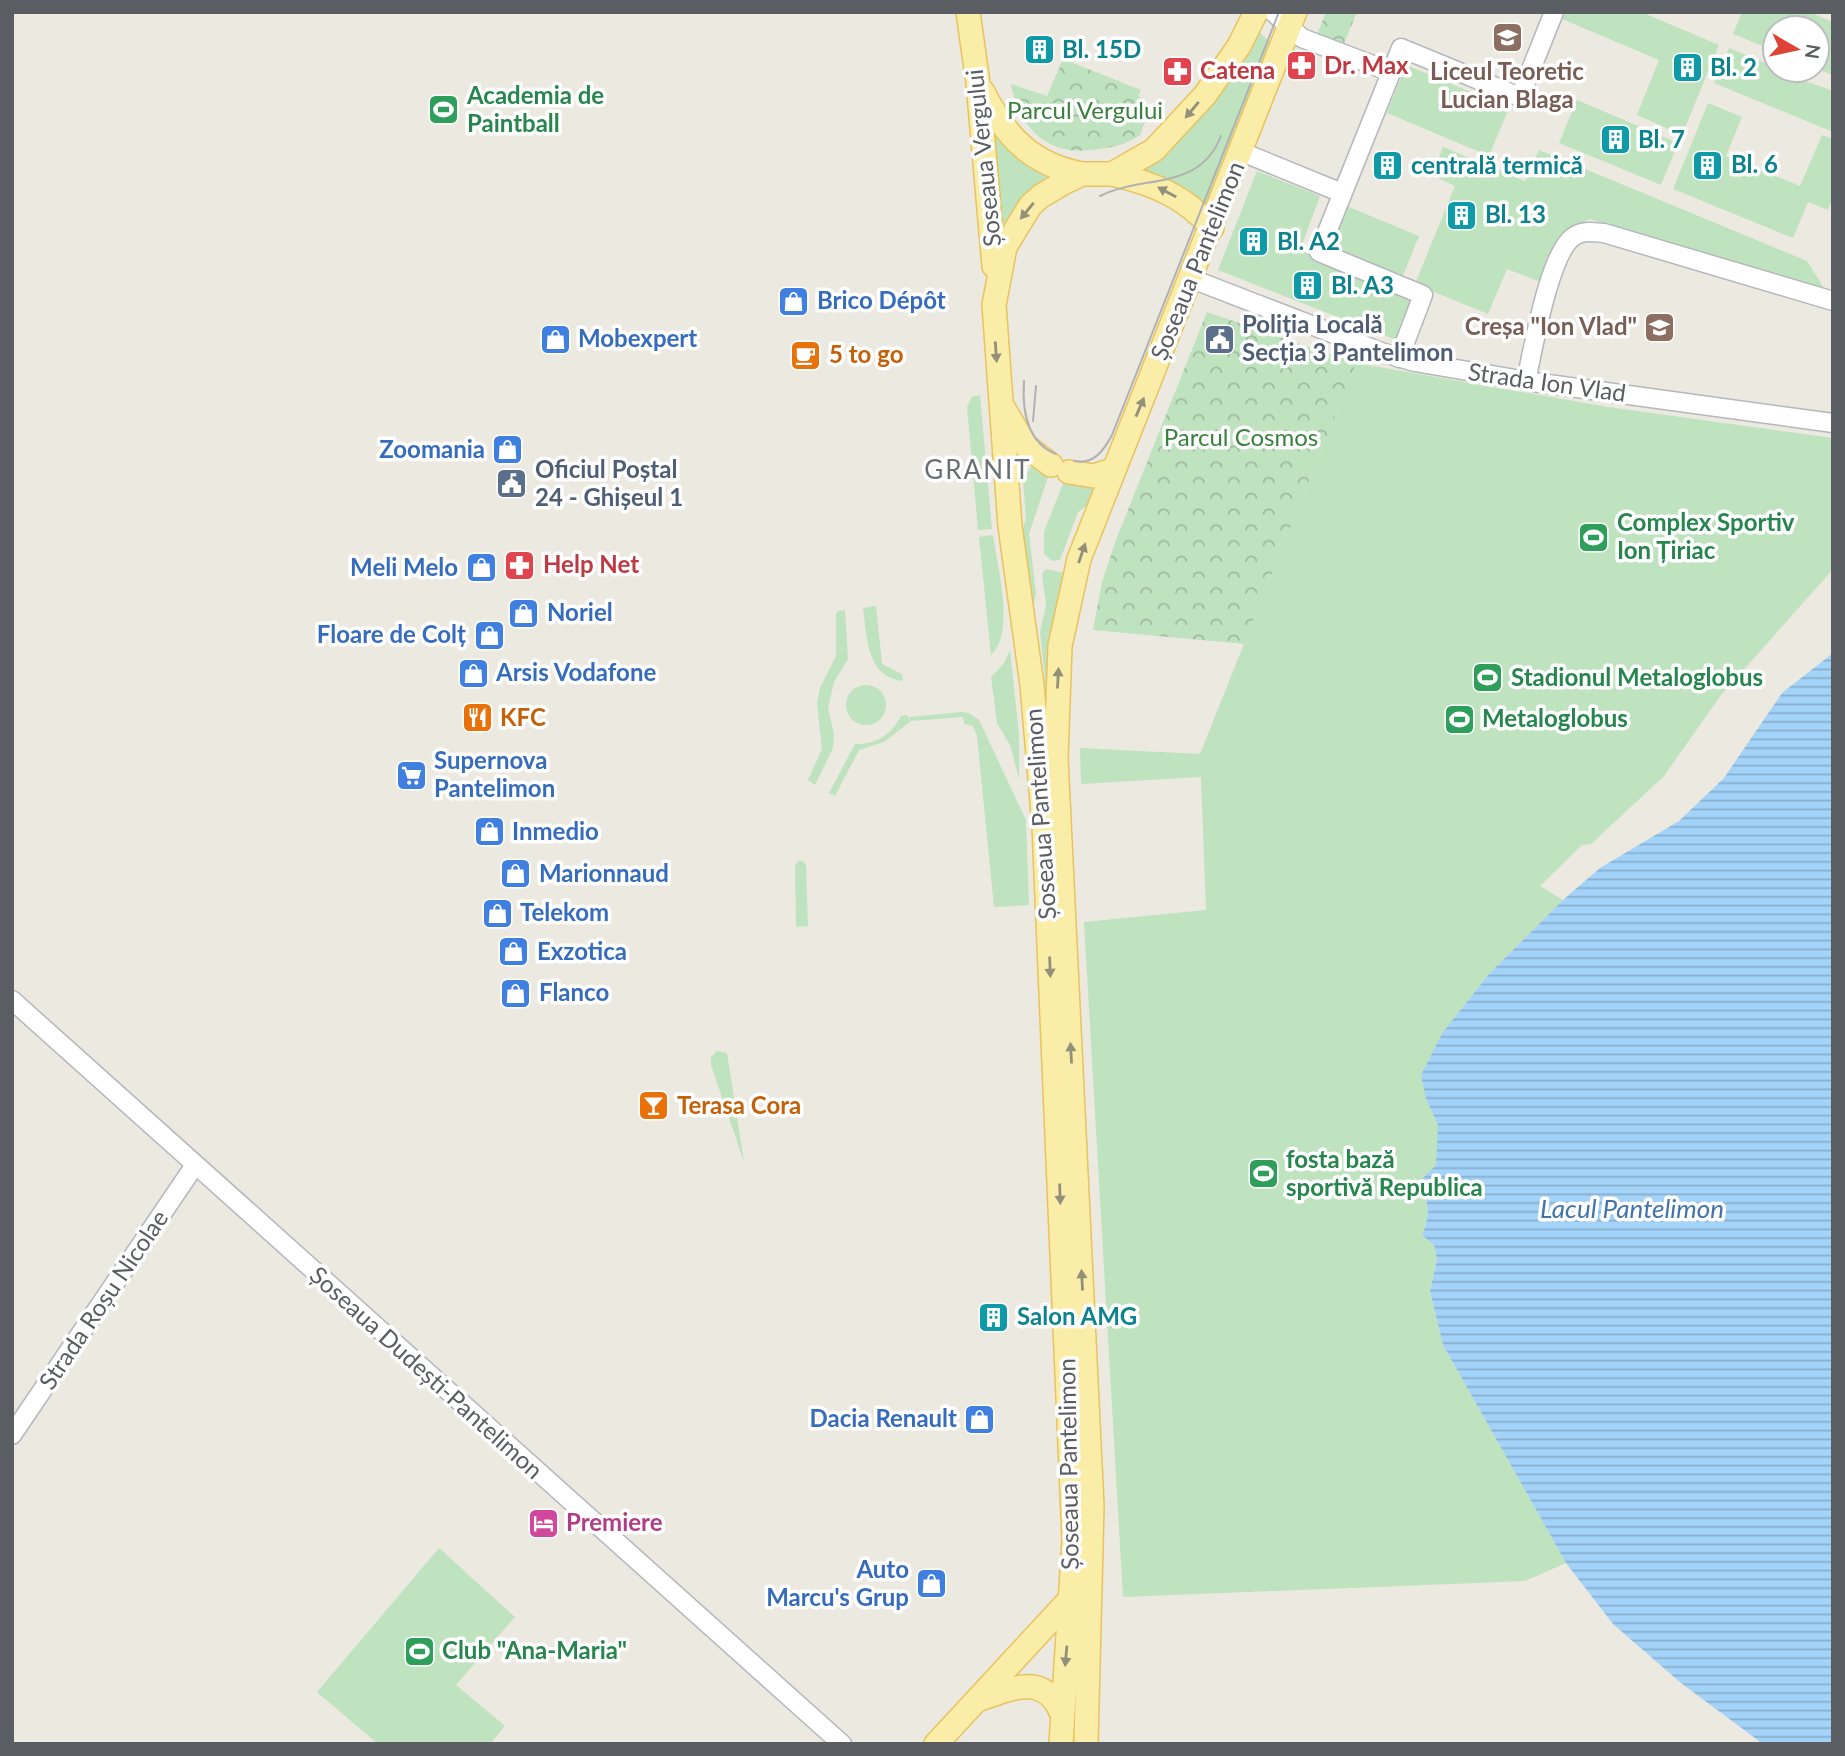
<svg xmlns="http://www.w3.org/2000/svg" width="1845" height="1756" font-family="Lato,sans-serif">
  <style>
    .green { fill: #bfe2bf }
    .park { fill: url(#park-crowns) }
    .water { fill: url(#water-rules) }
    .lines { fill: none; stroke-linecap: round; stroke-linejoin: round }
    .minor-casing { stroke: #b4b7bb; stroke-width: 21 }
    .major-casing { stroke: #e8c35e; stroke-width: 26 }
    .minor { stroke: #fff; stroke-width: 18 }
    .major { stroke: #faeda8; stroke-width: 23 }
    .tram { stroke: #b0b1b1; stroke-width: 2 }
    .oneway { fill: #928f7a }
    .labels { text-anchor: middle; stroke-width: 7; stroke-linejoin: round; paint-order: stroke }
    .culture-label { font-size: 24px; font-weight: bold; fill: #0d838f; stroke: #fff; text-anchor: start }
    .health-label { font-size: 24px; font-weight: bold; fill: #be3a42; stroke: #fff; text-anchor: start }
    .education-label { font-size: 24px; font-weight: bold; fill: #785e54; stroke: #fff }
    .leisure-label { font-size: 24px; font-weight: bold; fill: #27864d; stroke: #fff; text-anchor: start }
    .park-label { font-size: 24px; fill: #39813d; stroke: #fff }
    .street-label { font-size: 24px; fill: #5a5d61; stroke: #fff }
    .shop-label { font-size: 24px; font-weight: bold; fill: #366cbe; stroke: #fff; text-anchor: start }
    .service-label { font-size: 24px; font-weight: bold; fill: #4e5e75; stroke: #fff; text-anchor: start }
    .food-label { font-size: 24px; font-weight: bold; fill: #c56008; stroke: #fff; text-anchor: start }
    .hotel-label { font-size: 24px; font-weight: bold; fill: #b23c85; stroke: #fff; text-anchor: start }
    .neighbourhood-label { font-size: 26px; letter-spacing: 2px; fill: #6b6f73; stroke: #fff }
    .water-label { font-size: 26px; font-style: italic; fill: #4274aa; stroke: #fff }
  </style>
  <defs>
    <pattern id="park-crowns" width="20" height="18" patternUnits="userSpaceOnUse" patternTransform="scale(1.75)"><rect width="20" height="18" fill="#bfe2bf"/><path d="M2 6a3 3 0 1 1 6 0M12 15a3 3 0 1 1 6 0" fill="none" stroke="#9eba9f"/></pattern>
    <pattern id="water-rules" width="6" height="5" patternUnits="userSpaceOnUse" patternTransform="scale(1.75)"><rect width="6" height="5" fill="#a3d3f9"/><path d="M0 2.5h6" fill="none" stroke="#88aecd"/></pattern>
  </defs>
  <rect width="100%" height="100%" fill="#ece9e1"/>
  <!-- green -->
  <g class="green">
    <path d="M1565,12H1641L1719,45L1682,135L1637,115L1659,60L1562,19Z"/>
    <path d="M1742,12H1809L1833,22V75L1817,69V28H1775V51L1733,34Z"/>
    <path d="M1257,30L1272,44L1214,212L1186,188L1139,169Z"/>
    <path d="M1729,48L1775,67V70L1833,91V132L1714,83Z"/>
    <path d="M1406,65L1509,108L1489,156L1387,113Z"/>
    <path d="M1577,100L1678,143L1661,185L1559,143Z"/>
    <path d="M1708,103L1742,117L1726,156L1800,186L1822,135L1833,139V198L1828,210L1808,202L1793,238L1673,189Z"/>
    <path d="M994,134L1009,149L1053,177L1029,192L1003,225Z"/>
    <path d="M1443,147L1525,181L1539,150L1807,261L1827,293L1590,219L1574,227L1546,284L1507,269L1488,314L1415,284L1455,186L1432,175Z"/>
    <path d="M1257,171L1320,196L1300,250L1416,296L1399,341L1218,270Z"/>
    <path d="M1344,205L1419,236L1402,278L1327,248Z"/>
    <path d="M1356,363L1608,407L1833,438V569L1721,695L1664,776L1591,844L1582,845L1540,886L1563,900L1489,974L1443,1032L1426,1099L1438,1125L1439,1149L1436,1165L1419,1182C1429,1203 1431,1214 1422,1235L1434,1245L1437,1259L1430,1291L1443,1345L1566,1563L1525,1581L1123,1597L1084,922L1206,910L1201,777L1081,784L1080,748L1200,754Z"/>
    <path d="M980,395L992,529L978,530L967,407L972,397Z"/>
    <path d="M1033,463L1050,471L1029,534L1036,594L1033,608L1022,532L1026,519L1023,480Z"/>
    <path d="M1064,481L1095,486L1089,504L1078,512L1060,560L1052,561L1044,554V532Z"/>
    <path d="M993,535C997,566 1016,632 991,655L979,537Z"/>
    <path d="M1046,569L1065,573L1047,700L1040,632L1046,605L1042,574Z"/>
    <path d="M876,606L882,664L902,674L903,681C866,677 867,636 863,608Z"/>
    <path d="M845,610L848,659L834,682L828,709L834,734L833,748L815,785L808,780L822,749L817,703L820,688L836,656V614L838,611Z"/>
    <path d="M1010,650L1019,735V778L1010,745L997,723L991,677L1004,663Z"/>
    <circle cx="866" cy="705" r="20"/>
    <path d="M962,712L969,713L979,720L1026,820L1029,905L994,907L977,736L973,726L964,724L963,717L911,721L884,742L859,750L835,796L829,793L855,744C876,745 892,734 901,716L907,715L910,720V717Z"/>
    <path d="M798,861H803L806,865L808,926L796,927L795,866Z"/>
    <path d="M717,1051L727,1053L744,1162L711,1065V1057Z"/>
    <path d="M439,1548L515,1617L456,1685L505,1726L490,1744H378L317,1692Z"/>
  </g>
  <!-- park -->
  <g class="park">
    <path d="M1326,12H1357L1343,46L1317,35Z"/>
    <path d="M1063,59L1141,90L1138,96L1145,99L1147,116L1140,135C1127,144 1115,147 1099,149C1050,158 1020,131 1011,84L1047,96Z"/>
    <path d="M1207,312L1356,363L1244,644L1093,630L1102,582L1116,540Z"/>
  </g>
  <!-- water -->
  <path class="water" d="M1833,653V1744H1763L1681,1683L1613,1624L1566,1563L1443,1345L1430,1291L1437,1259L1434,1245L1422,1235C1431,1214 1429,1202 1419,1182L1436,1165L1438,1125L1426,1099L1421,1075L1443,1032L1489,974L1563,900L1600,868L1679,821L1724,778L1782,693Z"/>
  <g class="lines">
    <defs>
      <g id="minor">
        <path d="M1273,12L1302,38L1391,72"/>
        <path d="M1242,152L1342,193"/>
        <path d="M1192,279L1381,352L1415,362L1526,381L1833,423"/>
        <path d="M1399,358L1423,295L1319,252L1401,48L1520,97L1554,12"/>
        <path d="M1526,381C1533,350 1549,254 1573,237C1582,230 1593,232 1604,233L1833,301"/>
        <path d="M12,1000L842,1744"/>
        <path d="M12,1435L195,1165"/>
      </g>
      <g id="major">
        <path d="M968,12L978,83L994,266"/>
        <path d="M983,92C1005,136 1032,165 1082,174"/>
        <path d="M1112,174C1152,183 1185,196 1212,228"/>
        <path d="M1004,409L1026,446L1051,465"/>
        <path d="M1069,472L1094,476L1113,470"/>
        <path d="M980,1699C1012,1688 1044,1673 1061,1712"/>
        <path d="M936,1744L1072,1597"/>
        <path d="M1061,1744L1074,1540L1044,826L1032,685L1010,526L994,305L1005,247L1030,206L1041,196L1065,182L1082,174H1112L1154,150L1205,95L1239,46L1256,12"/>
        <path d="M1086,1744L1092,1506L1056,758L1060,646L1079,559L1295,12"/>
      </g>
    </defs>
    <!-- minor casing -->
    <use href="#minor" class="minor-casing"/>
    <!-- major casing -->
    <use href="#major" class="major-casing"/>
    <!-- minor -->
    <use href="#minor" class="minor"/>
    <!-- major -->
    <use href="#major" class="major"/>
    <!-- tram -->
    <g class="tram">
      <path d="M1100,196C1144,174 1199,192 1221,136"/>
      <path d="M1024,381C1022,410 1026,442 1056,454"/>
      <path d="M1033,421L1036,386"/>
      <path d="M1074,461C1094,465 1104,450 1112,435L1279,12"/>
    </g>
  </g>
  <!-- one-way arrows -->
  <defs><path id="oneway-solid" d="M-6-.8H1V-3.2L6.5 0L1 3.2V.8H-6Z" transform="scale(1.75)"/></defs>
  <g class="oneway">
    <use href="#oneway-solid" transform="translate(1192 110) rotate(130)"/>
    <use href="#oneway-solid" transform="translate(1167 192) rotate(-152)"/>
    <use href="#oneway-solid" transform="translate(1027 211) rotate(129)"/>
    <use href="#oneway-solid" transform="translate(996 352) rotate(86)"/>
    <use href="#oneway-solid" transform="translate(1140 407) rotate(-67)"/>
    <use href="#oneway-solid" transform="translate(1082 553) rotate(-71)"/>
    <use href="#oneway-solid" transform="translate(1058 678) rotate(-87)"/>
    <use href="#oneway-solid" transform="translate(1050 967) rotate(88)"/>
    <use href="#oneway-solid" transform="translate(1071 1053) rotate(-93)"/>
    <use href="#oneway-solid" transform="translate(1060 1194) rotate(88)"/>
    <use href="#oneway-solid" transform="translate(1082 1280) rotate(-93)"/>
    <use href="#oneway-solid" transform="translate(1066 1656) rotate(95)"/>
  </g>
  <!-- icons -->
  <defs>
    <symbol id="school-square" viewBox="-11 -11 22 22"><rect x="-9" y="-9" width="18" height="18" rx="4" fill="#8d6e63" stroke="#fff"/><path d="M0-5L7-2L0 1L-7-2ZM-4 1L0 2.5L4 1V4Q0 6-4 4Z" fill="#fff"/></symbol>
    <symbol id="building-square" viewBox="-11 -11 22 22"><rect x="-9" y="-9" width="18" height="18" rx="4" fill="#0f9aa8" stroke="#fff"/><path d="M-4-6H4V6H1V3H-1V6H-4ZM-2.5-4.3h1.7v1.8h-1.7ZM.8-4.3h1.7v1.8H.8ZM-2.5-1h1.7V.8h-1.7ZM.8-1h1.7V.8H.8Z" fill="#fff"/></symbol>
    <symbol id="pharmacy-square" viewBox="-11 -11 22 22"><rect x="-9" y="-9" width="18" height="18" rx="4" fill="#e0444e" stroke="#fff"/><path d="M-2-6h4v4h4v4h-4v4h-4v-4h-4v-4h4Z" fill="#fff"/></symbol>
    <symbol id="stadium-square" viewBox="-11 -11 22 22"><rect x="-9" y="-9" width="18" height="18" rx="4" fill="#2e9e5b" stroke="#fff"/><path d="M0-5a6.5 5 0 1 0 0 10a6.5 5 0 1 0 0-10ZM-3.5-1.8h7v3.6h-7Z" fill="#fff"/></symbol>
    <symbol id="shop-square" viewBox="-11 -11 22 22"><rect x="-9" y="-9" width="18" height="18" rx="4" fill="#3f7fe0" stroke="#fff"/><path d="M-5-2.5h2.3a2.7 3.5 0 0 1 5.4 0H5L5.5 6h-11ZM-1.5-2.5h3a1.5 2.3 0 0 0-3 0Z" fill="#fff"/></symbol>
    <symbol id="civic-square" viewBox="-11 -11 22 22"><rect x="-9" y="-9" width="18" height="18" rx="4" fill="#5c6f8a" stroke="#fff"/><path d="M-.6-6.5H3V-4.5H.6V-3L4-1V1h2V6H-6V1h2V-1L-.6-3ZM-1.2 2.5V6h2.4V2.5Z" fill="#fff"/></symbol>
    <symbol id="cafe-square" viewBox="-11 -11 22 22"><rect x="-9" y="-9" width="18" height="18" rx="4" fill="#e8710a" stroke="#fff"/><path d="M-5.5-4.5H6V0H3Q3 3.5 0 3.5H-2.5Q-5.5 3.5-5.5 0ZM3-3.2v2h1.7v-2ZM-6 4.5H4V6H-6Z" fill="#fff"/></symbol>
    <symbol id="restaurant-square" viewBox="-11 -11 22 22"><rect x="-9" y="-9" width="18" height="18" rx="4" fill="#e8710a" stroke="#fff"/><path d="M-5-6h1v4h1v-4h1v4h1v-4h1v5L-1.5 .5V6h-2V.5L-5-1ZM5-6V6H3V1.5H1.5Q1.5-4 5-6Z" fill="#fff"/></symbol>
    <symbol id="supermarket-square" viewBox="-11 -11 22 22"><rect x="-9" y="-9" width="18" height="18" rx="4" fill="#3f7fe0" stroke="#fff"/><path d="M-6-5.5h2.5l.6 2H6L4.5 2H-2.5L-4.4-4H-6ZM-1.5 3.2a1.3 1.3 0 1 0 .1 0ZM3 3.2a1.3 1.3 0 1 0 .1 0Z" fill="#fff"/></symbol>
    <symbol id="bar-square" viewBox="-11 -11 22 22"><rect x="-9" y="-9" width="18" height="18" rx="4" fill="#e8710a" stroke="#fff"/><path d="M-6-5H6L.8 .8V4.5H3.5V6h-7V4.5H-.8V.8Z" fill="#fff"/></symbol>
    <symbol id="hotel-square" viewBox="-11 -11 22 22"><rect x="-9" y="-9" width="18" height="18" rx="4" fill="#d1479c" stroke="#fff"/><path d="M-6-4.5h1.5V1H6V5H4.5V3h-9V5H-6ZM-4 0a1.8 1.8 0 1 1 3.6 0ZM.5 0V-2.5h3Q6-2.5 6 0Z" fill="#fff"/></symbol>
  </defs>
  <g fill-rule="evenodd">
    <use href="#school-square" x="1490" y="20" width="35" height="35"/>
    <use href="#building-square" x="1022" y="32" width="35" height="35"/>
    <use href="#pharmacy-square" x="1284" y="48" width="35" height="35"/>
    <use href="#building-square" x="1670" y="50" width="35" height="35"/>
    <use href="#pharmacy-square" x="1160" y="54" width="35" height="35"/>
    <use href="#stadium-square" x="426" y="92" width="35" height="35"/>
    <use href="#building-square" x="1598" y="122" width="35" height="35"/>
    <use href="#building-square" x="1690" y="148" width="35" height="35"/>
    <use href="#building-square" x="1370" y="148" width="35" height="35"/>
    <use href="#building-square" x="1444" y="198" width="35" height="35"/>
    <use href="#building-square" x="1236" y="224" width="35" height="35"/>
    <use href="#building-square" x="1290" y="268" width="35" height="35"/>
    <use href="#shop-square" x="776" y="284" width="35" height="35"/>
    <use href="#school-square" x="1642" y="310" width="35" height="35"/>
    <use href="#shop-square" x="538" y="322" width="35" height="35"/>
    <use href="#civic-square" x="1202" y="322" width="35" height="35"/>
    <use href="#cafe-square" x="788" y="338" width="35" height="35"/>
    <use href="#shop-square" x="490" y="432" width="35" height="35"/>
    <use href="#civic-square" x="494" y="466" width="35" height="35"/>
    <use href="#stadium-square" x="1576" y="520" width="35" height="35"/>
    <use href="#pharmacy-square" x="502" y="548" width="35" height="35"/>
    <use href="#shop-square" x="464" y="550" width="35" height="35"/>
    <use href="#shop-square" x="506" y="596" width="35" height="35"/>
    <use href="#shop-square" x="472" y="618" width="35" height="35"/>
    <use href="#shop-square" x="456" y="656" width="35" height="35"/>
    <use href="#stadium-square" x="1470" y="660" width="35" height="35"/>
    <use href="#restaurant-square" x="460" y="700" width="35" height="35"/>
    <use href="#stadium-square" x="1442" y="702" width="35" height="35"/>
    <use href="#supermarket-square" x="394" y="758" width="35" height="35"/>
    <use href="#shop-square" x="472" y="814" width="35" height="35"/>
    <use href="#shop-square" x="498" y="856" width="35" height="35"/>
    <use href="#shop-square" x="480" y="896" width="35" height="35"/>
    <use href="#shop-square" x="496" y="934" width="35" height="35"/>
    <use href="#shop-square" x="498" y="976" width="35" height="35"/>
    <use href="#bar-square" x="636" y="1088" width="35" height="35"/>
    <use href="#stadium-square" x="1246" y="1156" width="35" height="35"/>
    <use href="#building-square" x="976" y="1300" width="35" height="35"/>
    <use href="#shop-square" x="962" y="1402" width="35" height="35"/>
    <use href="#hotel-square" x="526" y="1506" width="35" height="35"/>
    <use href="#shop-square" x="914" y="1566" width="35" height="35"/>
    <use href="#stadium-square" x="402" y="1634" width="35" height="35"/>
  </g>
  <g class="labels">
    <!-- culture labels -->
    <g class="culture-label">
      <text x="1062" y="58">Bl. 15D</text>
      <text x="1710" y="76">Bl. 2</text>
      <text x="1638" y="148">Bl. 7</text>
      <text x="1731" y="173">Bl. 6</text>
      <text x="1411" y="174">centrală termică</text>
      <text x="1485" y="223">Bl. 13</text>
      <text x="1277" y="250">Bl. A2</text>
      <text x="1331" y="294">Bl. A3</text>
      <text x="1017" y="1325">Salon AMG</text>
    </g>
    <!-- health labels -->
    <g class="health-label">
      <text x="1324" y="74">Dr. Max</text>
      <text x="1200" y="79">Catena</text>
      <text x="543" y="573">Help Net</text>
    </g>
    <!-- education labels -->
    <g class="education-label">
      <text x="1507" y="80">Liceul Teoretic<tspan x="1507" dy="28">Lucian Blaga</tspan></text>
      <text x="1637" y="335" text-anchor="end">Creșa "Ion Vlad"</text>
    </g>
    <!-- leisure labels -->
    <g class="leisure-label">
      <text x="467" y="104">Academia de<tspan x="467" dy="28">Paintball</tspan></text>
      <text x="1617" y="531">Complex Sportiv<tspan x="1617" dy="28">Ion Țiriac</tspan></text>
      <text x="1511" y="686">Stadionul Metaloglobus</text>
      <text x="1482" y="727">Metaloglobus</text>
      <text x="1286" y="1168">fosta bază<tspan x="1286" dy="28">sportivă Republica</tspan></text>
      <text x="442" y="1659">Club "Ana-Maria"</text>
    </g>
    <!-- park labels -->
    <g class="park-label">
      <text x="1085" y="119">Parcul Vergului</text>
      <text x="1241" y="446">Parcul Cosmos</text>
    </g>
    <!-- street labels -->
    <g class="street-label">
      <text transform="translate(984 158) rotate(-96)" y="8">Șoseaua Vergului</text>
      <text transform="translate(1198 261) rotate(-68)" y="8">Șoseaua Pantelimon</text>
      <text transform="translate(1547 383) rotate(8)" y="8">Strada Ion Vlad</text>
      <text transform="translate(1041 814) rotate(-94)" y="8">Șoseaua Pantelimon</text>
      <text transform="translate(104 1300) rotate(-56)" y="8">Strada Roșu Nicolae</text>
      <text transform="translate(426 1373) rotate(42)" y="8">Șoseaua Dudești-Pantelimon</text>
      <text transform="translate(1069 1464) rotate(-91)" y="8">Șoseaua Pantelimon</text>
    </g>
    <!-- shop labels -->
    <g class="shop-label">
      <text x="817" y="309">Brico Dépôt</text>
      <text x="578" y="347">Mobexpert</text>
      <text x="485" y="458" text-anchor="end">Zoomania</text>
      <text x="458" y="576" text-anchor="end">Meli Melo</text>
      <text x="547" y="621">Noriel</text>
      <text x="466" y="643" text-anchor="end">Floare de Colț</text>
      <text x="496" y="681">Arsis Vodafone</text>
      <text x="434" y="769">Supernova<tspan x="434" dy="28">Pantelimon</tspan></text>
      <text x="512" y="840">Inmedio</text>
      <text x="539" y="882">Marionnaud</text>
      <text x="520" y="921">Telekom</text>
      <text x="537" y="960">Exzotica</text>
      <text x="539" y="1001">Flanco</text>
      <text x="957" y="1427" text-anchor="end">Dacia Renault</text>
      <text x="909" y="1578" text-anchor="end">Auto<tspan x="909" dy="28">Marcu's Grup</tspan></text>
    </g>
    <!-- service labels -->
    <g class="service-label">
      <text x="1242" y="333">Poliția Locală<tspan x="1242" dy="28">Secția 3 Pantelimon</tspan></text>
      <text x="535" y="478">Oficiul Poștal<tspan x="535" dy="28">24 - Ghișeul 1</tspan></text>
    </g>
    <!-- food labels -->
    <g class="food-label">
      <text x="829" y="363">5 to go</text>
      <text x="500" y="726">KFC</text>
      <text x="677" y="1114">Terasa Cora</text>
    </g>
    <!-- hotel labels -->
    <g class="hotel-label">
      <text x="566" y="1531">Premiere</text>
    </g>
    <!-- neighbourhood labels -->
    <g class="neighbourhood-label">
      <text x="978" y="479">GRANIT</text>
    </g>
    <!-- water labels -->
    <g class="water-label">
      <text x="1632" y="1218">Lacul Pantelimon</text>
    </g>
  </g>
  <!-- border -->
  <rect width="1845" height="1756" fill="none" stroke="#5a5d61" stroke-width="28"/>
  <!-- north arrow -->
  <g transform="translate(1796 49) rotate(99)"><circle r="33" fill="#ffffff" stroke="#bdbec0" stroke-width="2"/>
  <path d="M0-5L12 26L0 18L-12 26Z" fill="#de4435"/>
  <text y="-10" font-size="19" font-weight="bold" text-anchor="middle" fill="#5a5d61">N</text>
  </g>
</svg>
